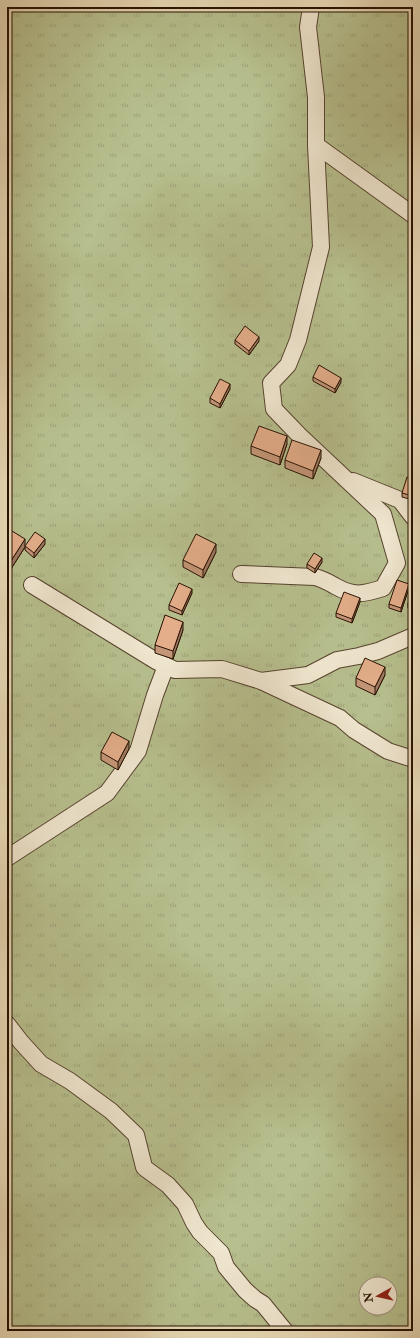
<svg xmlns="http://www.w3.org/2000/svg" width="420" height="1338" font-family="'IM FELL Double Pica',serif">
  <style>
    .grass { fill: url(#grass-tufts); stroke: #6f6848; fill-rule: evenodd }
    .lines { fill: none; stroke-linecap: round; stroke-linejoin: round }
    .minor-casing { stroke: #57432f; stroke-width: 18 }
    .minor { stroke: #f0e7d0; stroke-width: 16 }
    .wall { fill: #c49678; stroke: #271102 }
    .shaded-wall { fill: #a07a61; stroke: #271102 }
    .building { fill: #e4ae8b; stroke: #271102 }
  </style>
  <defs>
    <pattern id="grass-tufts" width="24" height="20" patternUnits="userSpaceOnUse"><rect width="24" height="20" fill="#b7bf8e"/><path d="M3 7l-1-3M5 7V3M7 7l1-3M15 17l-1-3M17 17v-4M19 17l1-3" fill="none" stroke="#9da379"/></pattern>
  </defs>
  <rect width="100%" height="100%" fill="#e8dab7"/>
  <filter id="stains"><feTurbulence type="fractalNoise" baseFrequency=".005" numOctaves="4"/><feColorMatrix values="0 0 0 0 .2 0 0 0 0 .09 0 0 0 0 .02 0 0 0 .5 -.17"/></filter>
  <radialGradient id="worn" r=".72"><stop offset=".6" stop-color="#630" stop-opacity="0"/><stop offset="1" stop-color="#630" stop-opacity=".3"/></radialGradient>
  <!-- grass -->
  <path class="grass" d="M7,7H413V1331H7ZM366,1284H390V1308H366Z"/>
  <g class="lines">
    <defs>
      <g id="minor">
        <path d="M316,145L413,215"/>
        <path d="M353,481L400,500L413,517"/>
        <path d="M241,574L315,577C323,579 328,582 335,586C354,597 364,594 383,588L397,563L383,514L299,435L274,409L271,383L288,365L298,340L321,247L316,145V97L308,27L311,7"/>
        <path d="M32,585L156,661L175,670L222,669L261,681L340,718L354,730L388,751L413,759"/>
        <path d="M261,681L308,675L337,660L359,656L378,651L413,636"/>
        <path d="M7,858L107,793L138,751L155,695L166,666"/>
        <path d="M7,1024L21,1042L41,1064L70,1081L111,1111L136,1135L144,1167L146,1169L168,1185L185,1204L194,1223L200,1232L221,1253L226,1267L245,1290L255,1299L263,1304L285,1331"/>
      </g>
    </defs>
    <!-- minor casing -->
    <use href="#minor" class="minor-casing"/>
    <!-- minor -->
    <use href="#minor" class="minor"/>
  </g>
  <!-- wall -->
  <g class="wall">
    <path d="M235,340L259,341L249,355L235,344Z"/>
    <path d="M313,377L341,382L335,393L313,381Z"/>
    <path d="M230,389L220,408L210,403V398Z"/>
    <path d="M287,444L280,465L251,454V446Z"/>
    <path d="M321,458L313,479L285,468V460Z"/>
    <path d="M413,478V500L402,497V493Z"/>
    <path d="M7,539L25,547L9,572L7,571Z"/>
    <path d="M45,544L34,558L25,550V546Z"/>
    <path d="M216,552L203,578L183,567V560Z"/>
    <path d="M322,562L315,573L307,568V564Z"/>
    <path d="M413,585V609L408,608V604Z"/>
    <path d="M409,588L401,612L389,608V604Z"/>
    <path d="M192,593L182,615L169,610V605Z"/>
    <path d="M360,602L352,623L336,617V613Z"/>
    <path d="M183,630L173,659L155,653V645Z"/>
    <path d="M385,675L375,695L356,686V678Z"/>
    <path d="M129,749L118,770L101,760V752Z"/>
  </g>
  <!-- shaded-wall -->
  <g class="shaded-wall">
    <path d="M259,337V341L249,355V351Z"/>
    <path d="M341,378V382L335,393V389Z"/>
    <path d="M230,384V389L220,408V404Z"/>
    <path d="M287,436V444L280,465V457Z"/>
    <path d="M321,450V458L313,479V471Z"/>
    <path d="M25,539V547L9,572V564Z"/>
    <path d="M45,539V544L34,558V553Z"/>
    <path d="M216,544V552L203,578V570Z"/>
    <path d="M322,558V562L315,573V569Z"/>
    <path d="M409,584V588L401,612V608Z"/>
    <path d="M192,589V593L182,615V611Z"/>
    <path d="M360,598V602L352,623V619Z"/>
    <path d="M183,622V630L173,659V651Z"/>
    <path d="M385,667V675L375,695V687Z"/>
    <path d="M129,741V749L118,770V762Z"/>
  </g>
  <!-- building -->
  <g class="building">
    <path d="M245,326L259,337L249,351L235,340Z"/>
    <path d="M319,365L341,378L335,389L313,377Z"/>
    <path d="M220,379L230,384L220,404L210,398Z"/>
    <path d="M259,426L287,436L280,457L251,446Z"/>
    <path d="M292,440L321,450L313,471L285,460Z"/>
    <path d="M407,477L413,478V496L402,493Z"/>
    <path d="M12,531L25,539L9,564L7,563V539Z"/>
    <path d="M35,532L45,539L34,553L25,546Z"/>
    <path d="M196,534L216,544L203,570L183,560Z"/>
    <path d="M314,553L322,558L315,569L307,564Z"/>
    <path d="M397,580L409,584L401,608L389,604Z"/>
    <path d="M179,583L192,589L182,611L169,605Z"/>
    <path d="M413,585V605L408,604Z"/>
    <path d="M344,592L360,598L352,619L336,613Z"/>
    <path d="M165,615L183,622L173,651L155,645Z"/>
    <path d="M365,658L385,667L375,687L356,678Z"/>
    <path d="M112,732L129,741L118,762L101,752Z"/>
  </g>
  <!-- margin -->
  <rect width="420" height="1338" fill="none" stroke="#e8dab7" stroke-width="24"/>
  <rect x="8" y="8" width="404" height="1322" fill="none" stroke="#271102" stroke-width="2"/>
  <rect x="12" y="12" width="396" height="1314" fill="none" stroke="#271102"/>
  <!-- north arrow -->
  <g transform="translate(378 1296) rotate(262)"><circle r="19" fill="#f0e7d0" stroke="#a0917e"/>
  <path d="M0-3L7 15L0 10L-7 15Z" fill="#8f2418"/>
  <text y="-6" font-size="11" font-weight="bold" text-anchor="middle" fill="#271102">N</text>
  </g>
  <rect width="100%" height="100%" filter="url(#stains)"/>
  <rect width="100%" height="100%" fill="url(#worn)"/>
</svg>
